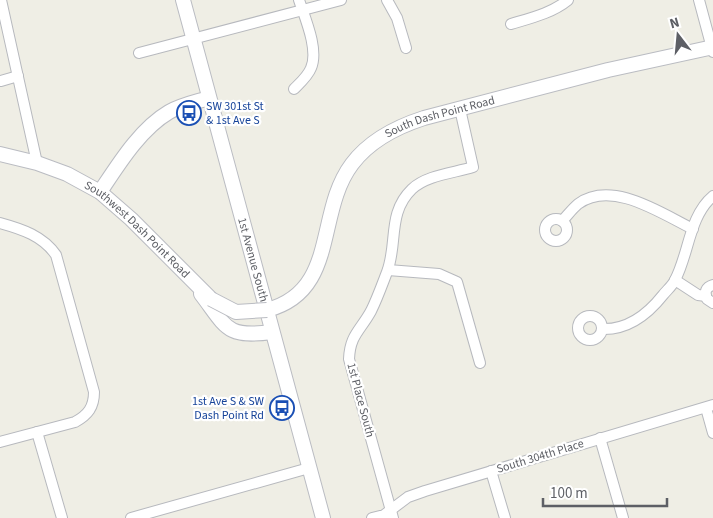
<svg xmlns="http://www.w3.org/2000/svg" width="713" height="518" font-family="'Source Sans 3',sans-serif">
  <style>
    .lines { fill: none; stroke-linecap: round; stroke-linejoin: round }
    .street-casing { stroke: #b7b9be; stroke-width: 12 }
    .secondary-casing { stroke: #babcc2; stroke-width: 16 }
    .street { stroke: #fff; stroke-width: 10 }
    .secondary { stroke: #fff; stroke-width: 14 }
    .secondary-bridge-casing { stroke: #babcc2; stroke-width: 16; stroke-linecap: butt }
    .secondary-bridge { stroke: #fff; stroke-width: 14 }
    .labels { text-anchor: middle; stroke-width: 4.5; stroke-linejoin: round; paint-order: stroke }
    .transit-label { font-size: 12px; fill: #164399; stroke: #fff; text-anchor: start }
    .street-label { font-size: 12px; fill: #5d5f65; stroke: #fff }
  </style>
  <rect width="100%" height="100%" fill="#efeee5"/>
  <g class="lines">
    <defs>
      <g id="street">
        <path d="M1,0L37,163"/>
        <path d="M387,0L397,18L406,48"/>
        <path d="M699,0L713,52"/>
        <path d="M511,24C531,18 552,13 568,0"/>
        <path d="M139,53L341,0"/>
        <path d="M1,81L18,76"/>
        <path d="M294,89C300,83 308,76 311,68C319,50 305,18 299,0"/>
        <circle cx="556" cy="230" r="11"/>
        <path d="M562,221C567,216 572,209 578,204C612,179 662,214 693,229"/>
        <path d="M0,223C22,229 43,236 56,255L94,392C94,407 88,415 75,422L0,442"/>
        <path d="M388,270L439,274L457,282L480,363"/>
        <path d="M675,280L698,295L706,296"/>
        <path d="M713,285C706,287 704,292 707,299L713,303"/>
        <circle cx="590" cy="328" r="12"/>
        <path d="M602,329C628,330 648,314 663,295C667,290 673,285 675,280C689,254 689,216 713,196"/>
        <path d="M706,408L713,433"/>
        <path d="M37,432L62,518"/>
        <path d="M600,438L623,518"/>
        <path d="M491,471L505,518"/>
        <path d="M131,518L309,468"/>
        <path d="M372,518L384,515L408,497L425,491L713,405"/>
        <path d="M393,518L349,359C350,335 360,331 371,311C377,299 382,285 387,272C398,243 387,213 412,189C427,175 454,173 473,167L460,109"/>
      </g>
      <g id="secondary">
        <path id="s1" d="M183,0L323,518"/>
        <path id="s2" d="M0,154L37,163L67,174L100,192L131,219L211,299"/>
        <path d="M100,192C118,165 140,129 169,112C181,105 196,102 209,98"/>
        <path d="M201,294C227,328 226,338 272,332"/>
        <path id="s3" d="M267,310C339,291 315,213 352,164C370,140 396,127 424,118L608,70L713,47"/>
      </g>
    </defs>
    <!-- street casing -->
    <use href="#street" class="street-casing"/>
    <!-- secondary casing -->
    <use href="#secondary" class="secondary-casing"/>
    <!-- street -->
    <use href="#street" class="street"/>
    <!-- secondary -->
    <use href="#secondary" class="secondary"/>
    <defs>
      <path id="secondary-bridge" d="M211,299L236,312L267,310"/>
    </defs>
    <!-- secondary-bridge casing -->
    <use href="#secondary-bridge" class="secondary-bridge-casing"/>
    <!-- secondary-bridge -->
    <use href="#secondary-bridge" class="secondary-bridge"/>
  </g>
  <!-- icons -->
  <defs>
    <symbol id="bus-ring" viewBox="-11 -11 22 22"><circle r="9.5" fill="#fff" stroke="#1a4fb4" stroke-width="1.5"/><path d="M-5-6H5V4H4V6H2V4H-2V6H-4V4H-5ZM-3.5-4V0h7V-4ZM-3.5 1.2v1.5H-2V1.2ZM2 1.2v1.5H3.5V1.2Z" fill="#1a4fb4"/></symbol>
  </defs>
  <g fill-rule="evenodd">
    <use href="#bus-ring" x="175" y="99" width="28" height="28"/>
    <use href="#bus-ring" x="268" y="394" width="28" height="28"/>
  </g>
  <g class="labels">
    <!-- transit labels -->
    <g class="transit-label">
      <text x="206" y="110">SW 301st St<tspan x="206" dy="14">&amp; 1st Ave S</tspan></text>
      <text x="264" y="405" text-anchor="end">1st Ave S &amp; SW<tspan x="264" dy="14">Dash Point Rd</tspan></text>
    </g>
    <!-- street labels -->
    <g class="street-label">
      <text dy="4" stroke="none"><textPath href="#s3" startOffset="280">South Dash Point Road</textPath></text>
      <text dy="4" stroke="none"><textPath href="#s2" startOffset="160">Southwest Dash Point Road</textPath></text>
      <text dy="4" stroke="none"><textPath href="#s1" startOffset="269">1st Avenue South</textPath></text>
      <text transform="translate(361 400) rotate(75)" y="4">1st Place South</text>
      <text transform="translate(540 456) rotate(-17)" y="4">South 304th Place</text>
    </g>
  </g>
  <!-- north arrow -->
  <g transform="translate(678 35) rotate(344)" stroke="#ffffff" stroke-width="4" paint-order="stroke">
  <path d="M0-4L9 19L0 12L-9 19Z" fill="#5d5f65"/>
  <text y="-8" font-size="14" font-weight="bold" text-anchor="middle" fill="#5d5f65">N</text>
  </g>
  <!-- scale -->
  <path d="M543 498v8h124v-8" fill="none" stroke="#5d5f65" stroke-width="2.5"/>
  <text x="550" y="498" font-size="15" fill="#5d5f65" stroke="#ffffff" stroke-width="4" paint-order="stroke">100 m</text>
</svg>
